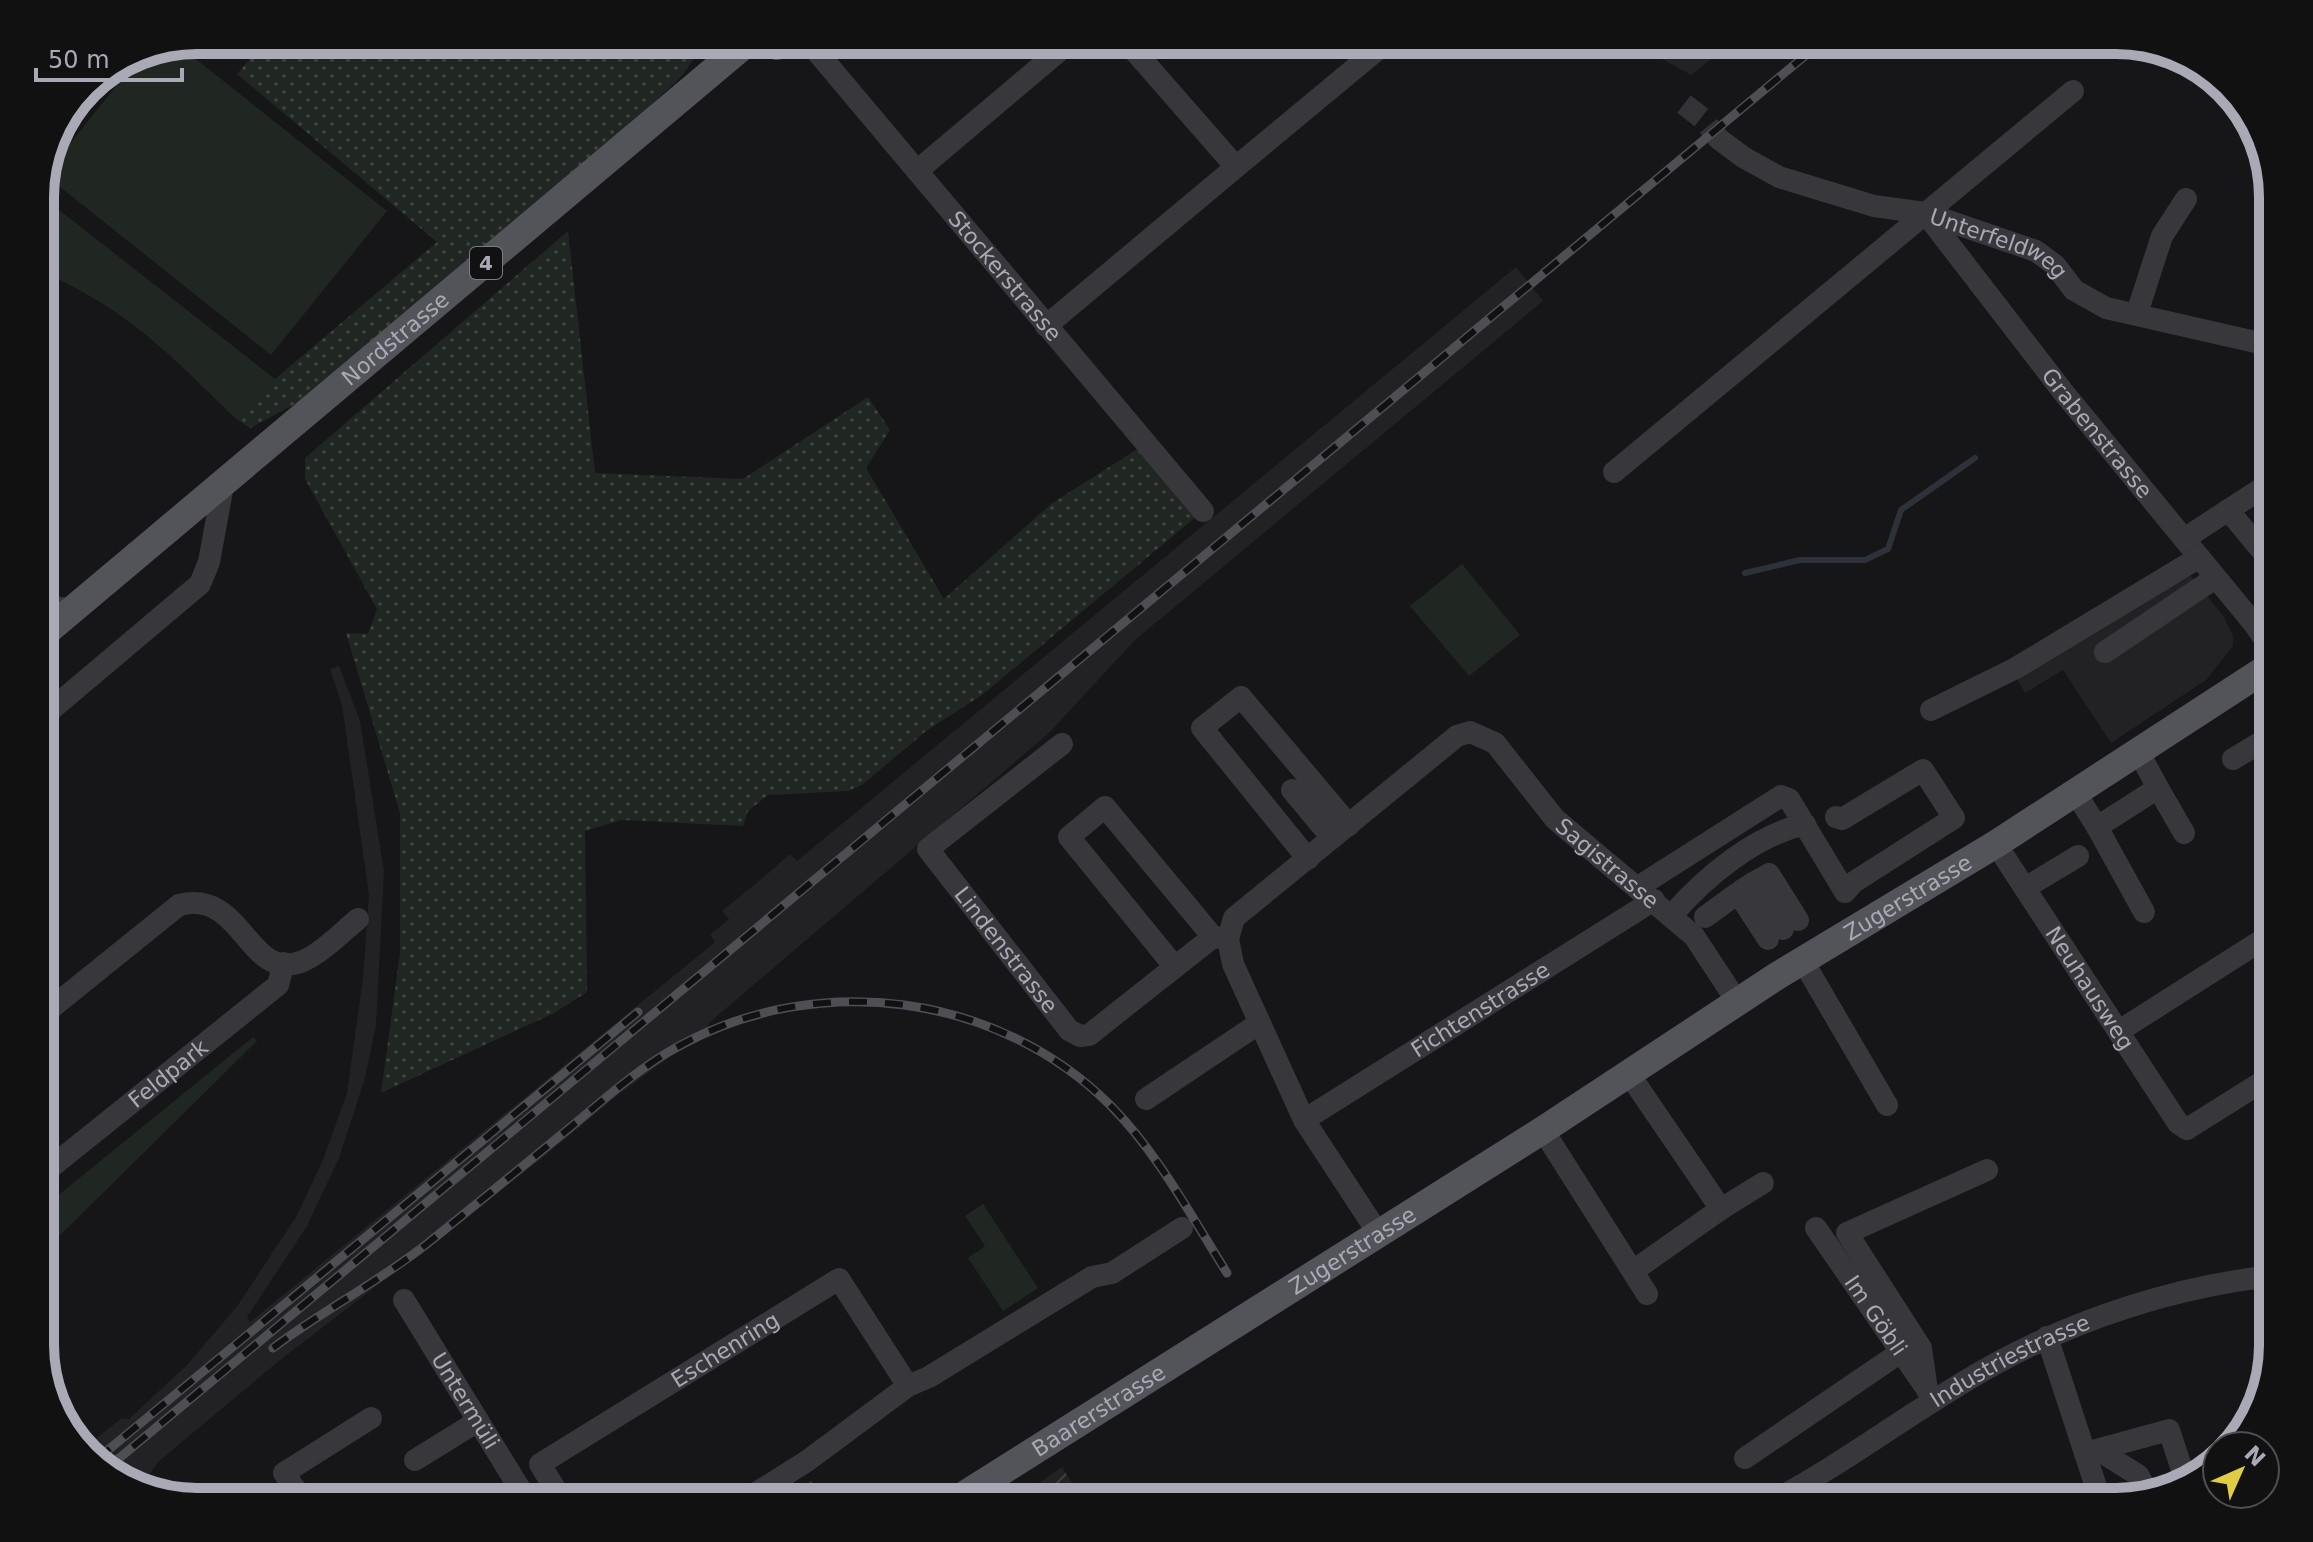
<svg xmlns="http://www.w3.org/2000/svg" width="2313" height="1542" font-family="'DejaVu Sans',sans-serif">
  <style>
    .built { fill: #222224 }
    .industrial { fill: url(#industrial-furrows) }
    .grass { fill: url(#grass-dots) }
    .park { fill: #202722 }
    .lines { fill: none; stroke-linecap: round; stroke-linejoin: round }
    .stream { stroke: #2d313a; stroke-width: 6 }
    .minor-tunnel { stroke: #333337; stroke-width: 22; stroke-dasharray: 22 11; stroke-linecap: butt }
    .minor { stroke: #37373c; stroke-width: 22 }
    .major { stroke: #53535a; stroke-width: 28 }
    .rail-casing { stroke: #4e4e55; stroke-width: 9 }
    .rail { stroke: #111112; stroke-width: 6; stroke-dasharray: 18; stroke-linecap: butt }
    .labels { text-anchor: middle; stroke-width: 7; stroke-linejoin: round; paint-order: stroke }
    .shield { fill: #111112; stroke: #7b7c85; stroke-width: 2 }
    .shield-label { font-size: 20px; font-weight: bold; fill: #a9aab6 }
    .street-label { font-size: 22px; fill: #a9aab6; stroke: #111112 }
    .rim { fill: none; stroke: #a9aab6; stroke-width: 10 }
  </style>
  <defs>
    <pattern id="industrial-furrows" width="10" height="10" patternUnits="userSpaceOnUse" patternTransform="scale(2)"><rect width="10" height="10" fill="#222224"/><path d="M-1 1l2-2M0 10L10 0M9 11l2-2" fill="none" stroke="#3f3f42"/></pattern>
    <pattern id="grass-dots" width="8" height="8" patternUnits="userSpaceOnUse" patternTransform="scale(2)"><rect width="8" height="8" fill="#202722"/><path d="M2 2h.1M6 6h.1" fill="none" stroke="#3e4440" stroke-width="1.8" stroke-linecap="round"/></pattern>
  </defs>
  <rect width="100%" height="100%" fill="#161517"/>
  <!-- built -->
  <g class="built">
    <path d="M1627,40H1735L1691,75Z"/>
    <path d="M1516,267L1543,301L1135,640L1048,734L709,1023L707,1037L671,1056L618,1095L541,1159L279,1361L158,1462L143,1485L110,1475L84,1448L122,1418L129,1419L188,1364L238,1305L296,1217L323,1160L347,1093L363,978L369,895L342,705L330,669L339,666L360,721L384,871L376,1025L365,1078L339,1158L307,1226L247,1317L250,1322L715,942L710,935L729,919L722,911L759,881L790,854L797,861Z"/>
    <path d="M2189,573L2224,617L2233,636V646L2206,680L2111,743L2063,670L2025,693L2017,679Z"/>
  </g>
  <!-- industrial -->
  <path class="industrial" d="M1062,1467L1084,1502H1013Z"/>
  <!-- grass -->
  <g class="grass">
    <path d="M266,40H422L438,55L469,51L480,40H707L681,77L616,137L299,402L250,428L235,418L275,379L437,242L237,74Z"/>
    <path d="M568,231L595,473L743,479L868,397L890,430L866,468L944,599L1051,504L1139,448L1203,511L982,695L926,731L862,785L848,791L768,795L748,811L743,826L621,820L585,831L587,992L554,1013L381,1093L400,953V813L346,633L368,634L377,609L305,479V458Z"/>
  </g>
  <!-- park -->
  <g class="park">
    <path d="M177,44L387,211L271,355L45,175L144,51Z"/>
    <path d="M40,195L275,379L235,418C168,353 129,310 42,272Z"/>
    <path d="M1462,564L1520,635L1469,676L1410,606Z"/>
    <path d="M253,1037L257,1041L40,1255V1210Z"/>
    <path d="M983,1204L1038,1288L1003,1311L968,1258L985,1246L965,1216Z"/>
  </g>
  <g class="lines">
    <!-- stream -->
    <path class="stream" d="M1745,573L1800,560H1865L1888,549L1901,510L1975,458"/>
    <!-- minor-tunnel -->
    <g class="minor-tunnel">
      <path d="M1684,104L1702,118L1719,139"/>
      <path d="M60,1421L67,1429"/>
      <path d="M802,1487L812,1502"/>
    </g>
    <!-- minor -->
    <g class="minor">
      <path id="s1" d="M807,40L1203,511"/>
      <path d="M1688,40L1710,46L1717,40"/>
      <path id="s2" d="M1719,139L1743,157L1779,177L1874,206L1925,213L2036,251L2055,265L2074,290L2106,308L2273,346"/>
      <path d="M1236,167L1389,40"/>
      <path d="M917,171L1072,40"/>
      <path id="s3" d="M1926,214L2064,393L2255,625L2273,652"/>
      <path d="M2137,313L2162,236L2186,199"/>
      <path d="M1046,326L1236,167L1125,40"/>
      <path d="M1614,472L2073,91"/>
      <path d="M2228,510L2273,564"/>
      <path d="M2184,539L2273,481"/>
      <path d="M40,605L73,610"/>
      <path d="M2105,652L2215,578"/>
      <path d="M1931,710L2016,668L2198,558"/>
      <path d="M40,719L200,584L209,562L223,485"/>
      <path id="s4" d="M1062,744L928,849L1069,1030L1080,1036L1089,1035L1213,937L1228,939L1233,964L1304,1120L1378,1233"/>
      <path d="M2233,759L2273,735"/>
      <path d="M2158,788L2184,833"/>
      <path d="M1292,790L1332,838"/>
      <path d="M2075,792L2097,827L2158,788L2138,751"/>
      <path d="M2097,827L2144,912"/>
      <path id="s5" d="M1996,844L2178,1123L2187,1129L2273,1075"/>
      <path d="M1308,859L1202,728L1241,697L1349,825"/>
      <path d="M1753,883L1769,874L1798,920"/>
      <path d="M1638,887L1781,796L1789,799L1845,892L1854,882L1954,818L1923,770L1842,819L1836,817"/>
      <path d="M2025,888L2078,856"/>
      <path d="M1742,890L1753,883L1783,929"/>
      <path d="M1671,916C1705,877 1754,836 1805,824"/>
      <path d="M1705,917L1738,893L1768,939"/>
      <path id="s6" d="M1228,939L1234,918L1457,736L1470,732L1495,743L1555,819L1694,936L1738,1003"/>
      <path d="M1803,961L1887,1105"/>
      <path d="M1174,966L1069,837L1105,807L1213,937"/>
      <path d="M40,1017L179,905C244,888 247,984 303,961C323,952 341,933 358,919"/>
      <path d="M2119,1031L2273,933"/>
      <path d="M1629,1074L1721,1209L1763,1183"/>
      <path d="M1146,1099L1258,1024"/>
      <path id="s7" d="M1304,1120L1654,900"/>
      <path d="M1543,1130L1647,1294"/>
      <path id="s8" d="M40,1176L278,985L284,963"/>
      <path id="s9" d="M1816,1228L1924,1385"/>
      <path d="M1633,1271L1721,1209"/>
      <path d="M2269,1276L2273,1303"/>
      <path id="s10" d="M404,1300L528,1502"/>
      <path d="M2047,1337L2101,1502"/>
      <path d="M1927,1390L1921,1348L1847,1233L1987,1170"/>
      <path d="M2098,1450L2138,1475L2149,1494"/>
      <path d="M2085,1453L2169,1430L2187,1485"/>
      <path d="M1745,1458L1901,1352"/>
      <path d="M415,1460L478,1421"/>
      <path d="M304,1502L284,1473L371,1418"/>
      <path id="s11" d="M563,1502L540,1464L839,1279L908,1386"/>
      <path d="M742,1502L807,1461L908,1386L929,1377L1092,1277L1112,1273L1182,1228"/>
      <path id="s12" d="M1771,1502C1849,1461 1918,1406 1995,1364C2079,1318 2178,1286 2273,1276"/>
    </g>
    <!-- major -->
    <g class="major">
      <path d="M764,40L777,46L802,40"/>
      <path id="s13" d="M40,637L750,40"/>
      <path id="s14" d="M953,1502L1543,1130L1777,976L1996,844L2273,664"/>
    </g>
    <defs>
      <g id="rail">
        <path d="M273,1348C323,1310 379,1282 428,1243C478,1203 528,1162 578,1121C610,1094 642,1066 679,1046C818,970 997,993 1110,1105C1158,1153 1191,1216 1227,1273"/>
        <path d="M96,1460L638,1012"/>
        <path d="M105,1470L1824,40"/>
      </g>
    </defs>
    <!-- rail casing -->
    <use href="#rail" class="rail-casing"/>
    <!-- rail -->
    <use href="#rail" class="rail"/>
  </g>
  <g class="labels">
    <!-- shield labels -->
    <rect class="shield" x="470" y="247" width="32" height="32" rx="6"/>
    <g class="shield-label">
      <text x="486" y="270">4</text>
    </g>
    <!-- street labels -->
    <g class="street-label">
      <text dy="8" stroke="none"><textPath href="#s2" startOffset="302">Unterfeldweg</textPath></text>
      <text dy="8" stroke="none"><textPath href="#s1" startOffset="308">Stockerstrasse</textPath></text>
      <text dy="8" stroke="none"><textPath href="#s13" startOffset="464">Nordstrasse</textPath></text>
      <text dy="8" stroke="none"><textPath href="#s3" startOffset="278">Grabenstrasse</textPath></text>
      <text dy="8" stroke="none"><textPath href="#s6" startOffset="516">Sagistrasse</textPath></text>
      <text dy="8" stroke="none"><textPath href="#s14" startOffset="1130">Zugerstrasse</textPath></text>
      <text dy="8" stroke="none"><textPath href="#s4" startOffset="298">Lindenstrasse</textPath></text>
      <text dy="8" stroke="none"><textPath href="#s5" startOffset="172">Neuhausweg</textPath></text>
      <text dy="8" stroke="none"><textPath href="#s7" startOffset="208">Fichtenstrasse</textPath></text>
      <text dy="8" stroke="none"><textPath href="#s8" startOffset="164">Feldpark</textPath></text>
      <text dy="8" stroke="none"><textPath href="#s14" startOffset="472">Zugerstrasse</textPath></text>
      <text dy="8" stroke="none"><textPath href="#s9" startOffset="106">Im Göbli</textPath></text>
      <text dy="8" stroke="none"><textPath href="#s11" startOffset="262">Eschenring</textPath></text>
      <text dy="8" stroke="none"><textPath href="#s12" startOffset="278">Industriestrasse</textPath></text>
      <text dy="8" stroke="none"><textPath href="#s10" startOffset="118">Untermüli</textPath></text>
      <text dy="8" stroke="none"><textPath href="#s14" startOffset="172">Baarerstrasse</textPath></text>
    </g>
  </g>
  <!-- crop -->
  <path d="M0 0H2313V1542H0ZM197 54H2116A143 143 0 0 1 2259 197V1345A143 143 0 0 1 2116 1488H197A143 143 0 0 1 54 1345V197A143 143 0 0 1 197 54Z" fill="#111112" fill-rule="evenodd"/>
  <path class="rim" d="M197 54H2116A143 143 0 0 1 2259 197V1345A143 143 0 0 1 2116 1488H197A143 143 0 0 1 54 1345V197A143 143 0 0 1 197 54Z"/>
  <!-- north arrow -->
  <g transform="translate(2241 1470) rotate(45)"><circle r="38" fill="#111112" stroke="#4e4e54" stroke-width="2"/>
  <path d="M0-6L14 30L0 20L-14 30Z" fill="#e1cd43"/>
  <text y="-12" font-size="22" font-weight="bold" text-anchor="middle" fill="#a9aab6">N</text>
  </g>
  <!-- scale -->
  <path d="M36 68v12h146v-12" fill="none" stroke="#a9aab6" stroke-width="4"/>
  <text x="48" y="68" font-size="24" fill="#a9aab6" stroke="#111112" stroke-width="6" paint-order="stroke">50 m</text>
</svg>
